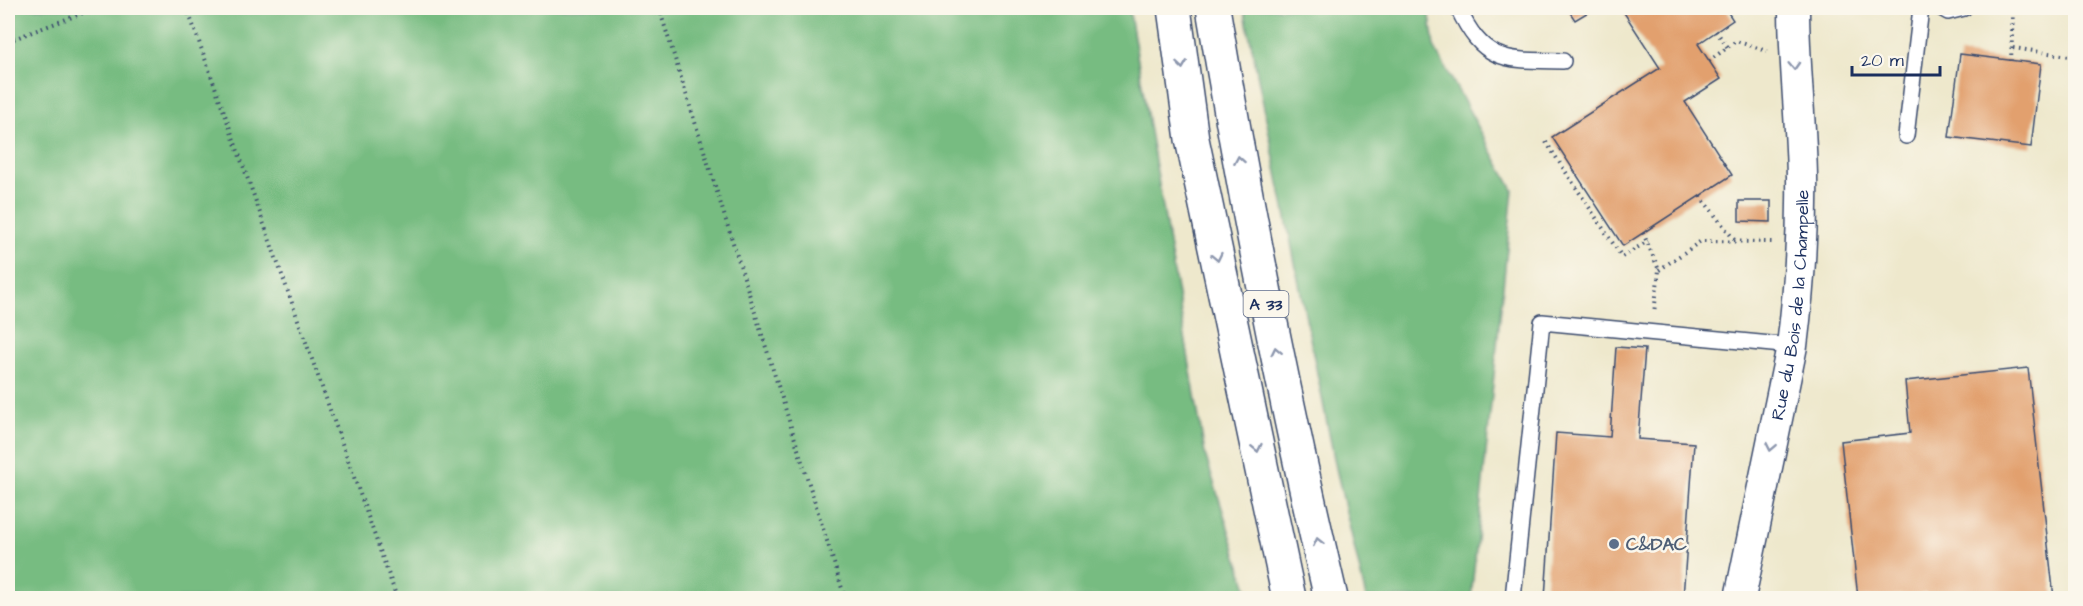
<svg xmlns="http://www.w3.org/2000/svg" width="2083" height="606" font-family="'Architects Daughter',sans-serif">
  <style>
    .forest { fill: #77bc81; stroke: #497670; stroke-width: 1.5 }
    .building { fill: #e2a06e }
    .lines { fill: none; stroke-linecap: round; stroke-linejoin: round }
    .service-casing { stroke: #3b4b6e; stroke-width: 18 }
    .minor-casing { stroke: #3b4b6e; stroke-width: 33 }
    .motorway-casing { stroke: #3b4b6e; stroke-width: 36 }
    .path { stroke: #3b4b6e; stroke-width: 4; stroke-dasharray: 1.5 4.5; stroke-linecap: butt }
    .service { stroke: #fff; stroke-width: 15 }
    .minor { stroke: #fff; stroke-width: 30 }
    .motorway { stroke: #fff; stroke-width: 33 }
    .oneway { stroke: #8d97ae }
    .service-dot { fill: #5c6f8a; stroke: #fbf7ec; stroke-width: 2 }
    .labels { text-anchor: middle; stroke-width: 5; stroke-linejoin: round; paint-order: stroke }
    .shield { fill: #fbf7ec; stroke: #5e6b89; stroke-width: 1.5 }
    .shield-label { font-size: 16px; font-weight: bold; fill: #1b2f5e }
    .street-label { font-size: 18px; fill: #1b2f5e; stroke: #fbf7ec }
    .service-label { font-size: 18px; font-weight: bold; fill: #4e5e75; stroke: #fbf7ec; text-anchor: start }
  </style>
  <rect width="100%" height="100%" fill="#fbf7ec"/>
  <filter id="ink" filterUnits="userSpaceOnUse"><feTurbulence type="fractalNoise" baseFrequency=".0167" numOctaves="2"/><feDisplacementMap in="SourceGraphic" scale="12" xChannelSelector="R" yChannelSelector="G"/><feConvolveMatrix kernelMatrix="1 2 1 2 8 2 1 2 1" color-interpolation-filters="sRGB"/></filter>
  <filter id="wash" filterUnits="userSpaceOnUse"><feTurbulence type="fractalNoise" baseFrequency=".008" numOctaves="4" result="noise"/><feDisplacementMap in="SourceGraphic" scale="24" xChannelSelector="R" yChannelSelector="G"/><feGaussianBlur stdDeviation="1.35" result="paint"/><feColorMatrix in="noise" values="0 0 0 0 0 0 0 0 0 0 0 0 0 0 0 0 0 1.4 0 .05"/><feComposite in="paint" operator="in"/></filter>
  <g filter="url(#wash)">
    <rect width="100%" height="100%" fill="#eee8cc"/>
    <!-- forest -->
    <g class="forest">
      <path d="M8,8H1129L1205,454L1250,598H8Z"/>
      <path d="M1244,8H1429L1434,47L1513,190L1471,598H1366L1336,468Z"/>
    </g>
    <g id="blocks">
      <!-- building -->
      <g class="building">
        <path d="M1567,8H1595L1575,20Z"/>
        <path d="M1621,8H1725L1733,20L1698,44L1721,79L1685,102L1732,175L1623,246L1552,137L1660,68Z"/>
        <path d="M1960,54L2041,64L2031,147L1949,137Z"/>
        <path d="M1739,201H1771V222L1739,221Z"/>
        <path d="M1616,347L1645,349L1638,439L1694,443L1683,598H1545L1556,433L1610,437Z"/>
        <path d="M2028,368L2054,598H1927V593L1858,598L1841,441L1910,433L1905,381Z"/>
      </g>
    </g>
  </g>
  <g filter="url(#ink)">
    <use href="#blocks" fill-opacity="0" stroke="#3b4b6e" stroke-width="1.5"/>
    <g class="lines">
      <defs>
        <g id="service">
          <path d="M1458,8C1484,64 1507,60 1563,61"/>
          <path d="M1941,8L1948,12L1964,8"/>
          <path d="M1906,136L1921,8"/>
          <path d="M1513,598L1542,322L1792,346"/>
        </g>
        <g id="minor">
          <path id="s1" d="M1740,598L1792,346C1799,290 1803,233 1802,177C1801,120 1794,64 1794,8"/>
        </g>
        <g id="motorway">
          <path d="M1174,8L1192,139L1289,598"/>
          <path d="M1213,8C1246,206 1285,403 1331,598"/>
        </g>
      </defs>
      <!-- service casing -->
      <use href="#service" class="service-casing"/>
      <!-- minor casing -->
      <use href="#minor" class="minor-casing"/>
      <!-- motorway casing -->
      <use href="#motorway" class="motorway-casing"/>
      <!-- path -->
      <g class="path">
        <path d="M187,8L397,598"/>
        <path d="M659,8L845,598"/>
        <path d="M1716,31L1728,48"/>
        <path d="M8,41L96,8"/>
        <path d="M2013,48L2076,57"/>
        <path d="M1709,61L1736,41L1767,51"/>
        <path d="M2011,61L2013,8"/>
        <path d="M1546,142L1622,257L1648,241"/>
        <path d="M1700,196L1736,242"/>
        <path d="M1643,233L1659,270L1654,313"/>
        <path d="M1659,270L1701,241L1772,242"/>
      </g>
      <!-- service -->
      <use href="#service" class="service"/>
      <!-- minor -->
      <use href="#minor" class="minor"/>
      <!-- motorway -->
      <use href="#motorway" class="motorway"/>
    </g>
    <!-- one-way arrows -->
    <defs><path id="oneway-chevron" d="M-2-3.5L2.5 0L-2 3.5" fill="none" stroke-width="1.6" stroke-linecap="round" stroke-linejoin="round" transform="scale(1.5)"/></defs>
    <g class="oneway">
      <use href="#oneway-chevron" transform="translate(1182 65) rotate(82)"/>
      <use href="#oneway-chevron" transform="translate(1794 66) rotate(87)"/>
      <use href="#oneway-chevron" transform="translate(1239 160) rotate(-100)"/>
      <use href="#oneway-chevron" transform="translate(1217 257) rotate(78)"/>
      <use href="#oneway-chevron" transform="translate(1276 351) rotate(-102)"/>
      <use href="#oneway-chevron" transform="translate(1771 447) rotate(101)"/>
      <use href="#oneway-chevron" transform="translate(1257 448) rotate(78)"/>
      <use href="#oneway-chevron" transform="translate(1318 542) rotate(-103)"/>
    </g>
  </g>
  <!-- markers -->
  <circle class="service-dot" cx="1614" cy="544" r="6"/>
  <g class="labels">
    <!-- shield labels -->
    <rect class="shield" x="1243.5" y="291" width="45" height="26" rx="4.5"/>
    <g class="shield-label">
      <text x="1266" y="310">A 33</text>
    </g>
    <!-- street labels -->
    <g class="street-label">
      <text dy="6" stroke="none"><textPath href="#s1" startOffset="298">Rue du Bois de la Champelle</textPath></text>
    </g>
    <!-- service labels -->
    <g class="service-label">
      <text x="1626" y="550">C&amp;DAC</text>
    </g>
  </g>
  <!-- margin -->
  <rect width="2083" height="606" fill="none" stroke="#fbf7ec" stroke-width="30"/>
  <!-- scale -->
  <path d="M1852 66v9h88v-9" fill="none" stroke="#1b2f5e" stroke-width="3"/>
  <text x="1861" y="66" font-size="18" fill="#1b2f5e" stroke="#fbf7ec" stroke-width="4.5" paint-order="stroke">20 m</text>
</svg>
